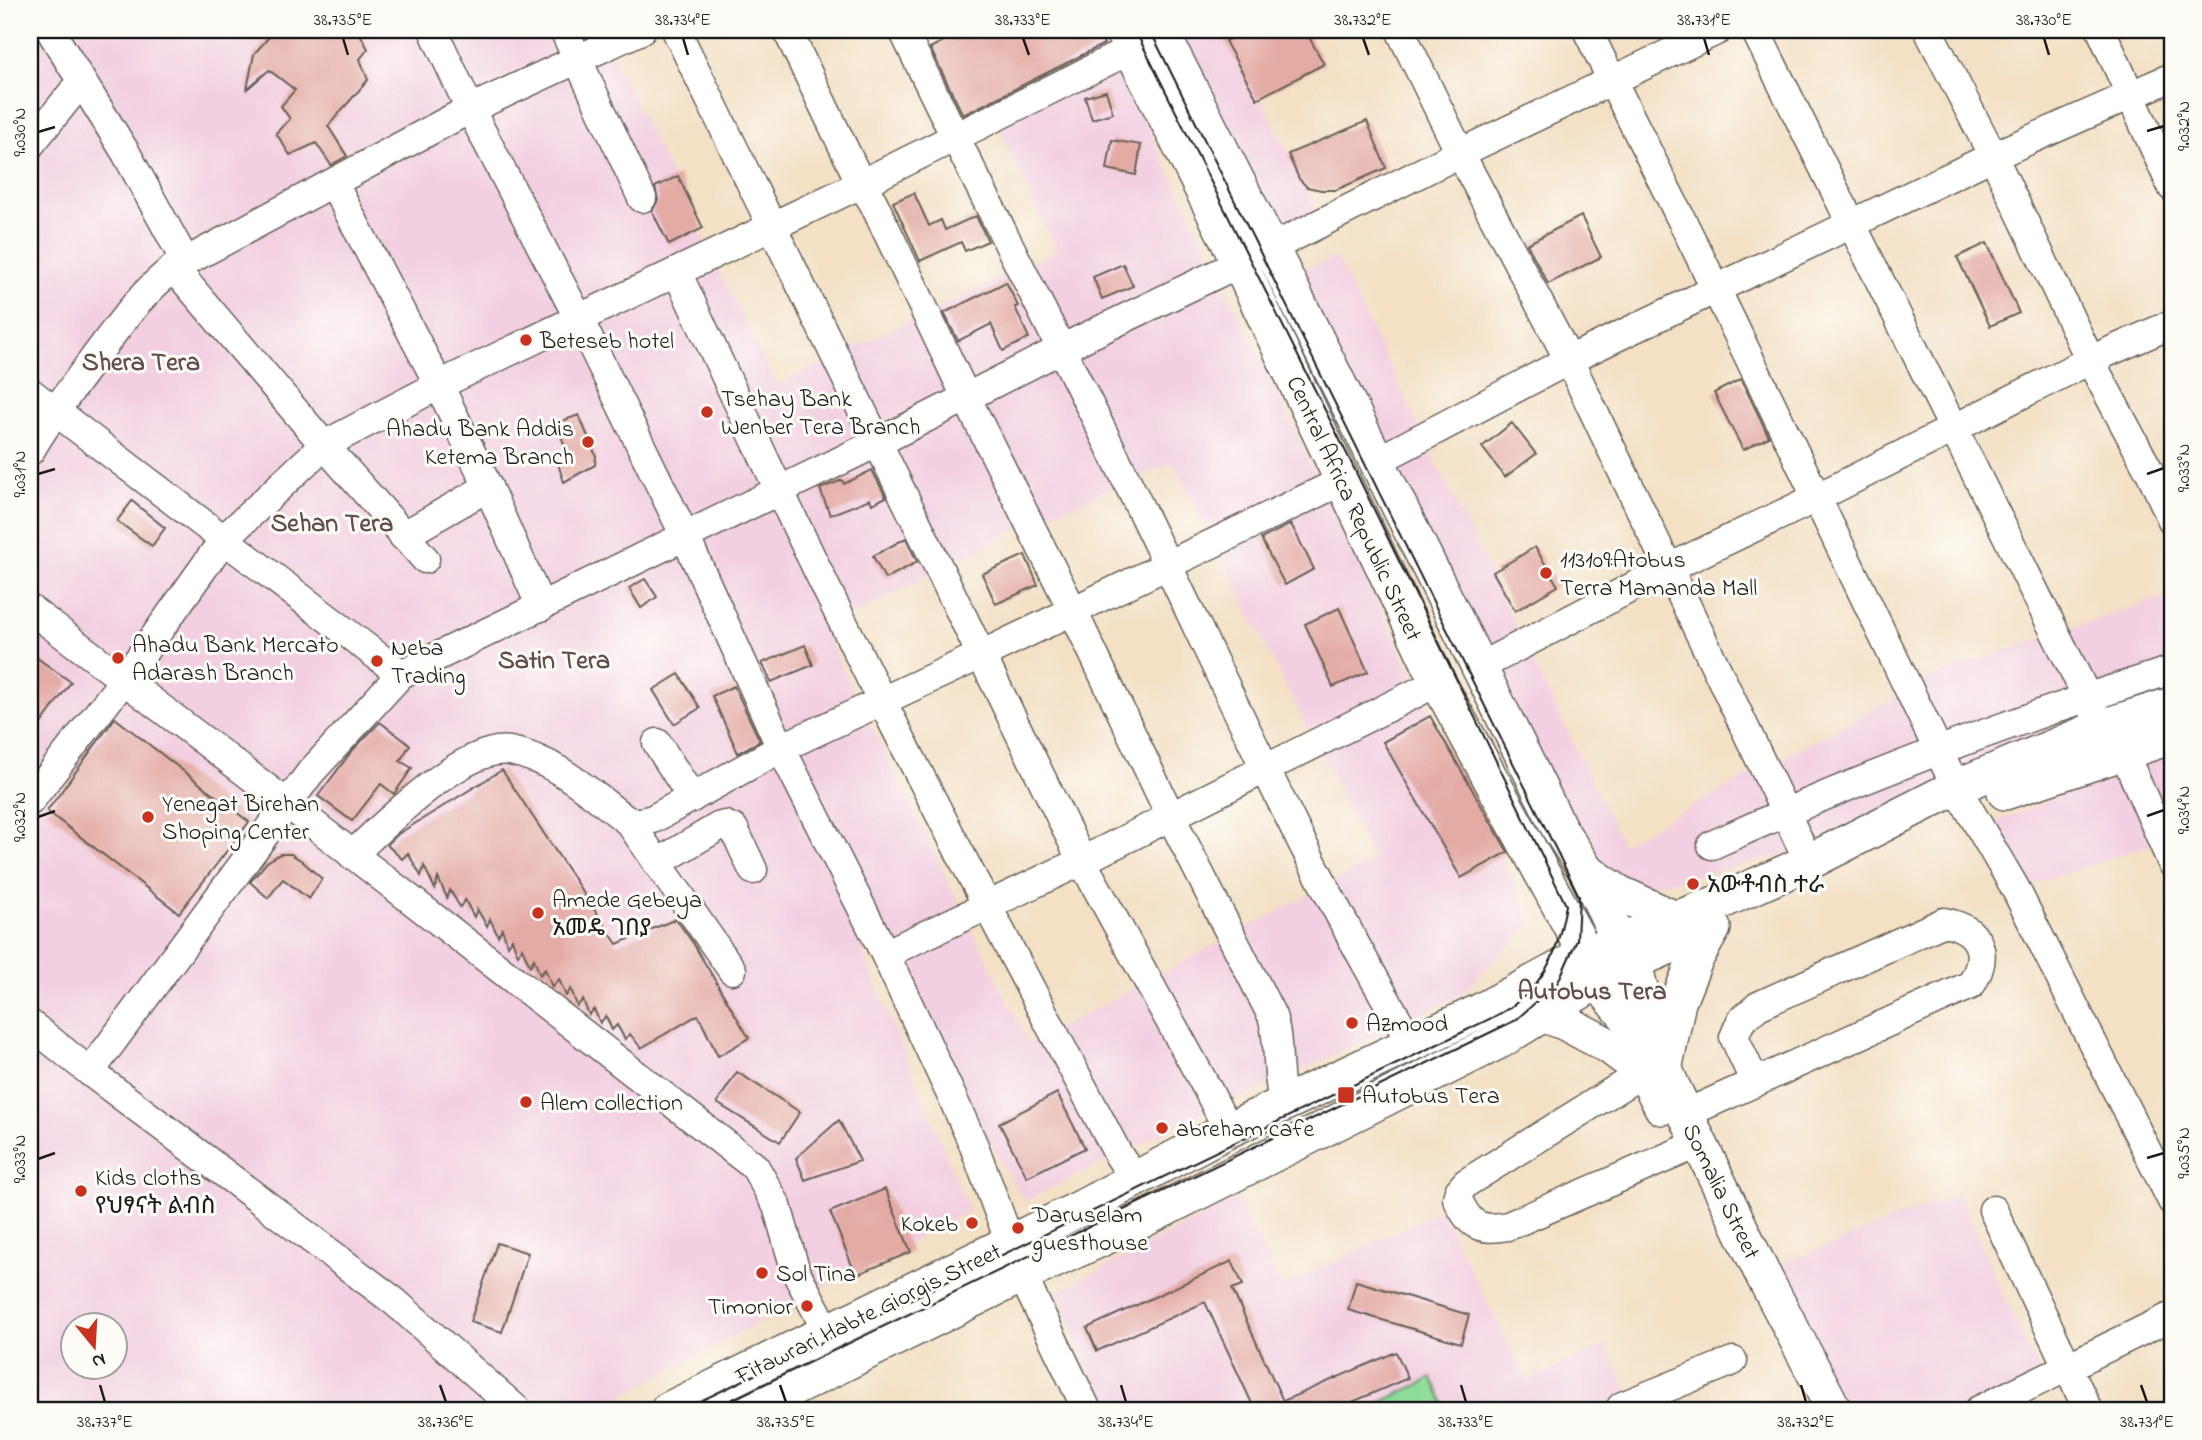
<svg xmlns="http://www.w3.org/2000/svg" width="2202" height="1440" font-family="'Indie Flower','Noto Sans Ethiopic',sans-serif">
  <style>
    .built { fill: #f2cfe1; fill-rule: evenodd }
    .green { fill: #8edc9a; stroke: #557c5b; stroke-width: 2 }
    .building { fill: #e4aba5 }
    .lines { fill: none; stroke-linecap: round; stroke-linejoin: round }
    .minor-casing { stroke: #676157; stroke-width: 31 }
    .major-casing { stroke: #676157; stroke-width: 38 }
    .minor { stroke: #fff; stroke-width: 28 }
    .major { stroke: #fff; stroke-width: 35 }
    .tram { stroke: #1c1c1c; stroke-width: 2 }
    .ticks { fill: none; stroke: #1c1c1c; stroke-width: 2.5 }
    .poi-dot { fill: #c8321e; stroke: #fdfcf7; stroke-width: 2.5 }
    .labels { text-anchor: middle; stroke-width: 6; stroke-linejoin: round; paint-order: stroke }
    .poi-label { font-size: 24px; fill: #1c1c1c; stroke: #fdfcf7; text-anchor: start }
    .street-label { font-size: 24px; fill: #1c1c1c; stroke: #fdfcf7 }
    .neighbourhood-label { font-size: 26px; font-weight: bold; fill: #624e4c; stroke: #fdfcf7 }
    .neatline { fill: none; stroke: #1c1c1c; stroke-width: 2.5 }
    .ticks-label { font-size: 18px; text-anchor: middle; fill: #1c1c1c }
  </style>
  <rect width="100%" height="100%" fill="#fdfcf7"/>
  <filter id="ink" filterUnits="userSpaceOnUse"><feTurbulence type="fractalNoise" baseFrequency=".0143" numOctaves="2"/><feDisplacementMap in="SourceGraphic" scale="14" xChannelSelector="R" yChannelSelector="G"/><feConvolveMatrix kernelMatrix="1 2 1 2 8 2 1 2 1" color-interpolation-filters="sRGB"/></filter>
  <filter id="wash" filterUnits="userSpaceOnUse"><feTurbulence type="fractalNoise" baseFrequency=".00686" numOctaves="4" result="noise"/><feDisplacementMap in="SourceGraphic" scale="28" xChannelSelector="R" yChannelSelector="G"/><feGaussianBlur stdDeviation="1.57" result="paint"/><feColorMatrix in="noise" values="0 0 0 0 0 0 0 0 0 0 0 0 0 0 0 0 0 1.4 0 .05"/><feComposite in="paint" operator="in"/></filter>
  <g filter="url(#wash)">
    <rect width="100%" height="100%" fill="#f3e0c5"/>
    <!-- built -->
    <g class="built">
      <path d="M30,30H599L776,385L1057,251L952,30H1101L1532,922L1461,994L1287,1077L1202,1113L1025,1201L1006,1171L783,757L969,1211L831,1283L596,1410H30ZM1173,462L1374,860L1029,1044L823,630L1020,528ZM74,1324H116V1366H74Z"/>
      <path d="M1169,30H1228L1315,209L1271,233Z"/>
      <path d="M1336,257L1622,844L1941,673L2172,594V686L2095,716L1780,856L1610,895L1296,273Z"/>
      <path d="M2172,752V837L2015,890L1984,826Z"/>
      <path d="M1958,1193L2025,1344L2041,1375L1971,1410H1832L1759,1271L1830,1246Z"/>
      <path d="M1236,1199L1282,1287L1440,1210L1527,1381L1604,1345L1637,1410H1103L1058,1291Z"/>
    </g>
    <!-- green -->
    <path class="green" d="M1432,1378L1447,1410H1365Z"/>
    <g id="blocks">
      <!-- building -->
      <g class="building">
        <path d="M275,30H358L368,49L360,59L368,80L328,126L347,156L331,165L316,143L290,155L276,133L290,119L281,106L295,90L269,70L247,89L254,54Z"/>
        <path d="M965,30H1096L1104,44L963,115L930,48Z"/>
        <path d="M1246,30H1305L1324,64L1257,99L1225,41Z"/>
        <path d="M1106,91L1113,113L1092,119L1085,97Z"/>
        <path d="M1367,121L1386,168L1336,190H1321L1307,187L1299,179L1288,154Z"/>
        <path d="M1112,140L1141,145L1136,175L1107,169Z"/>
        <path d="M678,176L703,228L669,245L652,211L658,200L655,187Z"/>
        <path d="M914,193L929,226L941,220L945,230L976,216L988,241L965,251L961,242L920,261L893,202Z"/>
        <path d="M1581,216L1601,257L1548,284L1527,244Z"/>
        <path d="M1987,243L2019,313L1990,326L1957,257Z"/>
        <path d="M1123,264L1133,286L1102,299L1093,277Z"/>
        <path d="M1006,282L1018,306L1015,307L1029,338L1003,351L991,324L958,341L944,313Z"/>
        <path d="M1741,379L1769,437L1743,450L1714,393Z"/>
        <path d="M579,415L596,456L595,465L564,482L555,455L567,452L556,423Z"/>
        <path d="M1512,423L1536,454L1505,477L1482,447Z"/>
        <path d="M872,470L886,497L872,504L870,499L830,515L820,489L842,480L844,484Z"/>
        <path d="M132,501L165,528L152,546L117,521Z"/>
        <path d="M1291,524L1314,569L1285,585L1261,539Z"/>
        <path d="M906,538L917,562L885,579L873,556Z"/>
        <path d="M1535,547L1558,586L1515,611L1493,572Z"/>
        <path d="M1025,555L1038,585L996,604L982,574Z"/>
        <path d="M645,579L657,597L641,608L629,588Z"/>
        <path d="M1339,608L1368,672L1333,687L1305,624Z"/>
        <path d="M805,645L813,665L771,682L762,663Z"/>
        <path d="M30,653L71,682L30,739Z"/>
        <path d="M679,674L700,708L674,724L653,690Z"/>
        <path d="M734,686L760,741L738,753L712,696Z"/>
        <path d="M1430,716L1508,852L1461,878L1383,742Z"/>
        <path d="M115,718L249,822L179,913L47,811Z"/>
        <path d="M380,722L410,745L400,761L412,768L394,794L381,784L352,821L318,796L351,752Z"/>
        <path d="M502,770L617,944L676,919L693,943L749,1038L718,1056L698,1015L641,1048L630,1034L625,1039L617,1025L612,1030L606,1016L600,1023L594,1009L589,1015L583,1000L577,1006L571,989L566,996L559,979L552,987L545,969L540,975L534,959L530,966L522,948L518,955L512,939L508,945L502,929L498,936L490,919L487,926L477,909L474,917L465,900L460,907L450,890L447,898L438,878L435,889L424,866L421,876L408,853L402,859L387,845L398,834Z"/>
        <path d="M280,854H291L302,861L322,879L309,899L283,879L268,898L250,882L267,862Z"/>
        <path d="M737,1072L800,1112L780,1142L717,1103Z"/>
        <path d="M1057,1093L1085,1148L1027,1177L999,1123Z"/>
        <path d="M839,1120L860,1161L805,1180L796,1158Z"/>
        <path d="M885,1189L911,1252L856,1275L830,1212Z"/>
        <path d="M497,1243L528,1253L502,1332L470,1322Z"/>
        <path d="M1232,1261L1243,1285L1232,1289L1283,1401L1396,1352L1408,1378L1334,1410H1255L1205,1302L1097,1351L1087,1328Z"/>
        <path d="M1356,1281L1469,1315L1461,1343L1348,1310Z"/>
      </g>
    </g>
  </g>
  <g filter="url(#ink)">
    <use href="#blocks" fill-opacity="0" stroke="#676157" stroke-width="2"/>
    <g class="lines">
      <defs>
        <g id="minor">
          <path d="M50,30L126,153L185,261"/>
          <path d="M433,30L470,109L579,319L685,536L781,748L885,954L953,1099L974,1146L1022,1275L1087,1410"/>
          <path d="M564,30L642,198"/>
          <path d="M676,30L1082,861L1209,1092L1228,1130"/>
          <path d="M787,30L861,184L873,202L967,399L1073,611L1171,817L1272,1016C1281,1044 1275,1075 1284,1104"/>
          <path d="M903,30C980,191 1063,349 1141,510C1228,689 1310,873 1412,1044"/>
          <path d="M1400,30L1460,153L1569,360L1809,862"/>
          <path d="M1587,30L1716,289L1956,787L2014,886L2172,1201"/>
          <path d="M1755,30L2102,727"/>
          <path d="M1928,30L1993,156L2090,360L2152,476L2172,520"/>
          <path d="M2101,30L2172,187"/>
          <path d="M30,145L81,82"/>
          <path d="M334,184L439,385L488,487L541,607"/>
          <path d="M174,268L324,445L425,559"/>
          <path d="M677,272C744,416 811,560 882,701C959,854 1039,1005 1119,1156L1136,1180"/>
          <path d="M30,392L401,674"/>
          <path d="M30,451C49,418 72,388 95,357C119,325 142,292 174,268L470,109L641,30"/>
          <path d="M1377,461L1569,360L1716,289L1993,156L2172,77"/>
          <path d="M403,536L488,487"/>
          <path d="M30,609L289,805L755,1167L777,1206L796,1272L828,1333"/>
          <path d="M1479,667L1669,568L1816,498L2090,360L2172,324"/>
          <path d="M657,743L692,798"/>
          <path d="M2123,751L2172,863"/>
          <path d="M30,801L123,681L224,539L324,445L439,385L861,184L1132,49"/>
          <path d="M629,822L732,970"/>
          <path d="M1712,845C1861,777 2016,719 2172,670"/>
          <path d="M352,855C383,826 465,743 510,751C555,759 593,795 629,822H641L653,819L781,748L981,655L1342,481"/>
          <path d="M657,863L718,827L725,825L734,829L753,870"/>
          <path d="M885,954L1082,861L1438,682"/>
          <path d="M30,1024L90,1072L395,1302L517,1410"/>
          <path d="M90,1072L310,773L401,674L879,442L1063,348L1271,248L1460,153L1718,30"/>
          <path d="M1644,1072L1466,1183L1459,1191L1457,1198C1470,1226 1478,1231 1508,1226L1684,1150"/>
          <path d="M1685,1114L1971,985C1990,954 1981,929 1944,922L1758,1006L1741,1021L1734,1037L1755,1082"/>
          <path d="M1993,1210L2088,1410"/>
          <path d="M1619,1410L1622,1406L1733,1361"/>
          <path d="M1979,1410L2172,1316"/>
        </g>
        <g id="major">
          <path d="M1122,30L1239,262L1438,682L1586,954L1597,981L1651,1046"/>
          <path d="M1160,30L1271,248L1559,828L1586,871L1619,940L1633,962L1659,1056L1671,1084L1762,1273L1834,1410"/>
          <path d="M2005,792L2172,736"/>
          <path d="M1586,871L1619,893L1675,919"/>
          <path d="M1542,1014L1564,1022L1609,1046L1644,1072L1662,1107"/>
          <path d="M1665,1065L1678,1002L1695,960L1713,928"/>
          <path d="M668,1410L1079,1209L1228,1130L1481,1011L1586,954L1715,904L1809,862L1956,787L2102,727L2172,705"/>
          <path d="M750,1410L1022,1275L1142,1220L1501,1040L1597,981L1633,962L1700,933"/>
        </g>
      </defs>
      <!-- minor casing -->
      <use href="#minor" class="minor-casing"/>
      <!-- major casing -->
      <use href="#major" class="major-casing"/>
      <!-- minor -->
      <use href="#minor" class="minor"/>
      <!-- major -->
      <use href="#major" class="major"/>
      <!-- tram -->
      <g class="tram">
        <path d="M682,1410L1467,1030C1482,1022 1501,1015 1515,1004C1551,975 1558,948 1566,905L1348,456L1135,30"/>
        <path d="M711,1410L1516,1020L1558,982L1577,940L1579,896L1150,30"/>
      </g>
    </g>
  </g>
  <!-- ticks -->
  <path class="ticks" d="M343,38L348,55M683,38L688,55M1023,38L1029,55M1363,38L1369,55M1704,38L1709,55M2044,38L2049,55M2147,131L2164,126M38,132L55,127M38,474L55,469M2147,474L2164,468M2147,816L2164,810M38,817L55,811M2147,1158L2164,1153M38,1159L55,1153M100,1385L105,1402M440,1385L446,1402M780,1385L786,1402M1121,1385L1126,1402M1461,1385L1466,1402M1801,1385L1806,1402M2141,1385L2147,1402"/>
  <!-- markers -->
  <g class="poi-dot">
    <circle cx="526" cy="340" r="7"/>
    <circle cx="707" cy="412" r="7"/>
    <circle cx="588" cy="442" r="7"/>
    <circle cx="1546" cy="573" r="7"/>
    <circle cx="118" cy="658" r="7"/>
    <circle cx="377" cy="661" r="7"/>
    <circle cx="148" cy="817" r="7"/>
    <circle cx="1693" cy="884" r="7"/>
    <circle cx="538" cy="913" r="7"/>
    <circle cx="1352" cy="1023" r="7"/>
    <rect x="1337" y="1086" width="18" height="18" rx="3.5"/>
    <circle cx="526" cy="1102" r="7"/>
    <circle cx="1162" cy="1128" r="7"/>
    <circle cx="81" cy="1191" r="7"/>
    <circle cx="972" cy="1223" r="7"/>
    <circle cx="1018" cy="1228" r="7"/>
    <circle cx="762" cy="1273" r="7"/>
    <circle cx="807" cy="1306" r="7"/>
  </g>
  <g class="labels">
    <!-- poi labels -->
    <g class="poi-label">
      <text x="540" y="348">Beteseb hotel</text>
      <text x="721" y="406">Tsehay Bank<tspan x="721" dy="28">Wenber Tera Branch</tspan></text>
      <text x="574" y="436" text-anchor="end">Ahadu Bank Addis<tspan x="574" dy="28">Ketema Branch</tspan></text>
      <text x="1560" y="567">113109:Atobus<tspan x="1560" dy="28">Terra Mamanda Mall</tspan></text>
      <text x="132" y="652">Ahadu Bank Mercato<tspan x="132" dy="28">Adarash Branch</tspan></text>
      <text x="391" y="655">Neba<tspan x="391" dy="28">Trading</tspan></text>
      <text x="162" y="811">Yenegat Birehan<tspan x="162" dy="28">Shoping Center</tspan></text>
      <text x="1707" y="892">አውቶብስ ተራ</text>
      <text x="552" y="907">Amede Gebeya<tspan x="552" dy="28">አመዴ ገበያ</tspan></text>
      <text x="1366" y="1031">Azmood</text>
      <text x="1362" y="1103">Autobus Tera</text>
      <text x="540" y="1110">Alem collection</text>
      <text x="1176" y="1136">abreham cafe</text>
      <text x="95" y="1185">Kids cloths<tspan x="95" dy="28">የህፃናት ልብስ</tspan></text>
      <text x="1032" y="1222">Daruselam<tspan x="1032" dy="28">guesthouse</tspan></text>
      <text x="958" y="1231" text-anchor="end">Kokeb</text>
      <text x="776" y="1281">Sol Tina</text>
      <text x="793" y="1314" text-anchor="end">Timonior</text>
    </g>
    <!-- street labels -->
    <g class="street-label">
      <text transform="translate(1355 508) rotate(65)" y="8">Central Africa Republic Street</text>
      <text transform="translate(1722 1191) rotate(64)" y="8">Somalia Street</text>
      <text transform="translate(868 1313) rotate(-26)" y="8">Fitawrari Habte Giorgis Street</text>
    </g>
    <!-- neighbourhood labels -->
    <g class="neighbourhood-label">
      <text x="141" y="370">Shera Tera</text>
      <text x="332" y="531">Sehan Tera</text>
      <text x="554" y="668">Satin Tera</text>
      <text x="1592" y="999">Autobus Tera</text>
    </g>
  </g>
  <!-- margin -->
  <rect width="2202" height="1440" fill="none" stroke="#fdfcf7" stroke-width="77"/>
  <!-- north arrow -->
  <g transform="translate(94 1346) rotate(162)"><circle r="33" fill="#fdfcf7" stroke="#a3a29f" stroke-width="2"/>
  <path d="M0-5L12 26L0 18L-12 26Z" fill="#c8321e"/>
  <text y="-10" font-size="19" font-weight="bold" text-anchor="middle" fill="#1c1c1c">N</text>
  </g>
  <rect x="38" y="38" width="2126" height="1364" class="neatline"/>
  <g class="ticks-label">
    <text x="343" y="25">38.735°E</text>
    <text x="683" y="25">38.734°E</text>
    <text x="1023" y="25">38.733°E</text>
    <text x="1363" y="25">38.732°E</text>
    <text x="1704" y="25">38.731°E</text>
    <text x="2044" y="25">38.730°E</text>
    <text transform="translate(2183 126) rotate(-90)" y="6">9.032°N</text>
    <text transform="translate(19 132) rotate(-90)" y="6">9.030°N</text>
    <text transform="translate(2183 468) rotate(-90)" y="6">9.033°N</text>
    <text transform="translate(19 474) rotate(-90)" y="6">9.031°N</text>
    <text transform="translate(2183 810) rotate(-90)" y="6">9.034°N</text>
    <text transform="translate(19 817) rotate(-90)" y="6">9.032°N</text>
    <text transform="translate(2183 1153) rotate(-90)" y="6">9.035°N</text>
    <text transform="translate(19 1159) rotate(-90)" y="6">9.033°N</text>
    <text x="105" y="1427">38.737°E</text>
    <text x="446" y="1427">38.736°E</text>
    <text x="786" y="1427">38.735°E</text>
    <text x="1126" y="1427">38.734°E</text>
    <text x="1466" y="1427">38.733°E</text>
    <text x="1806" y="1427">38.732°E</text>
    <text x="2147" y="1427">38.731°E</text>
  </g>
</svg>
